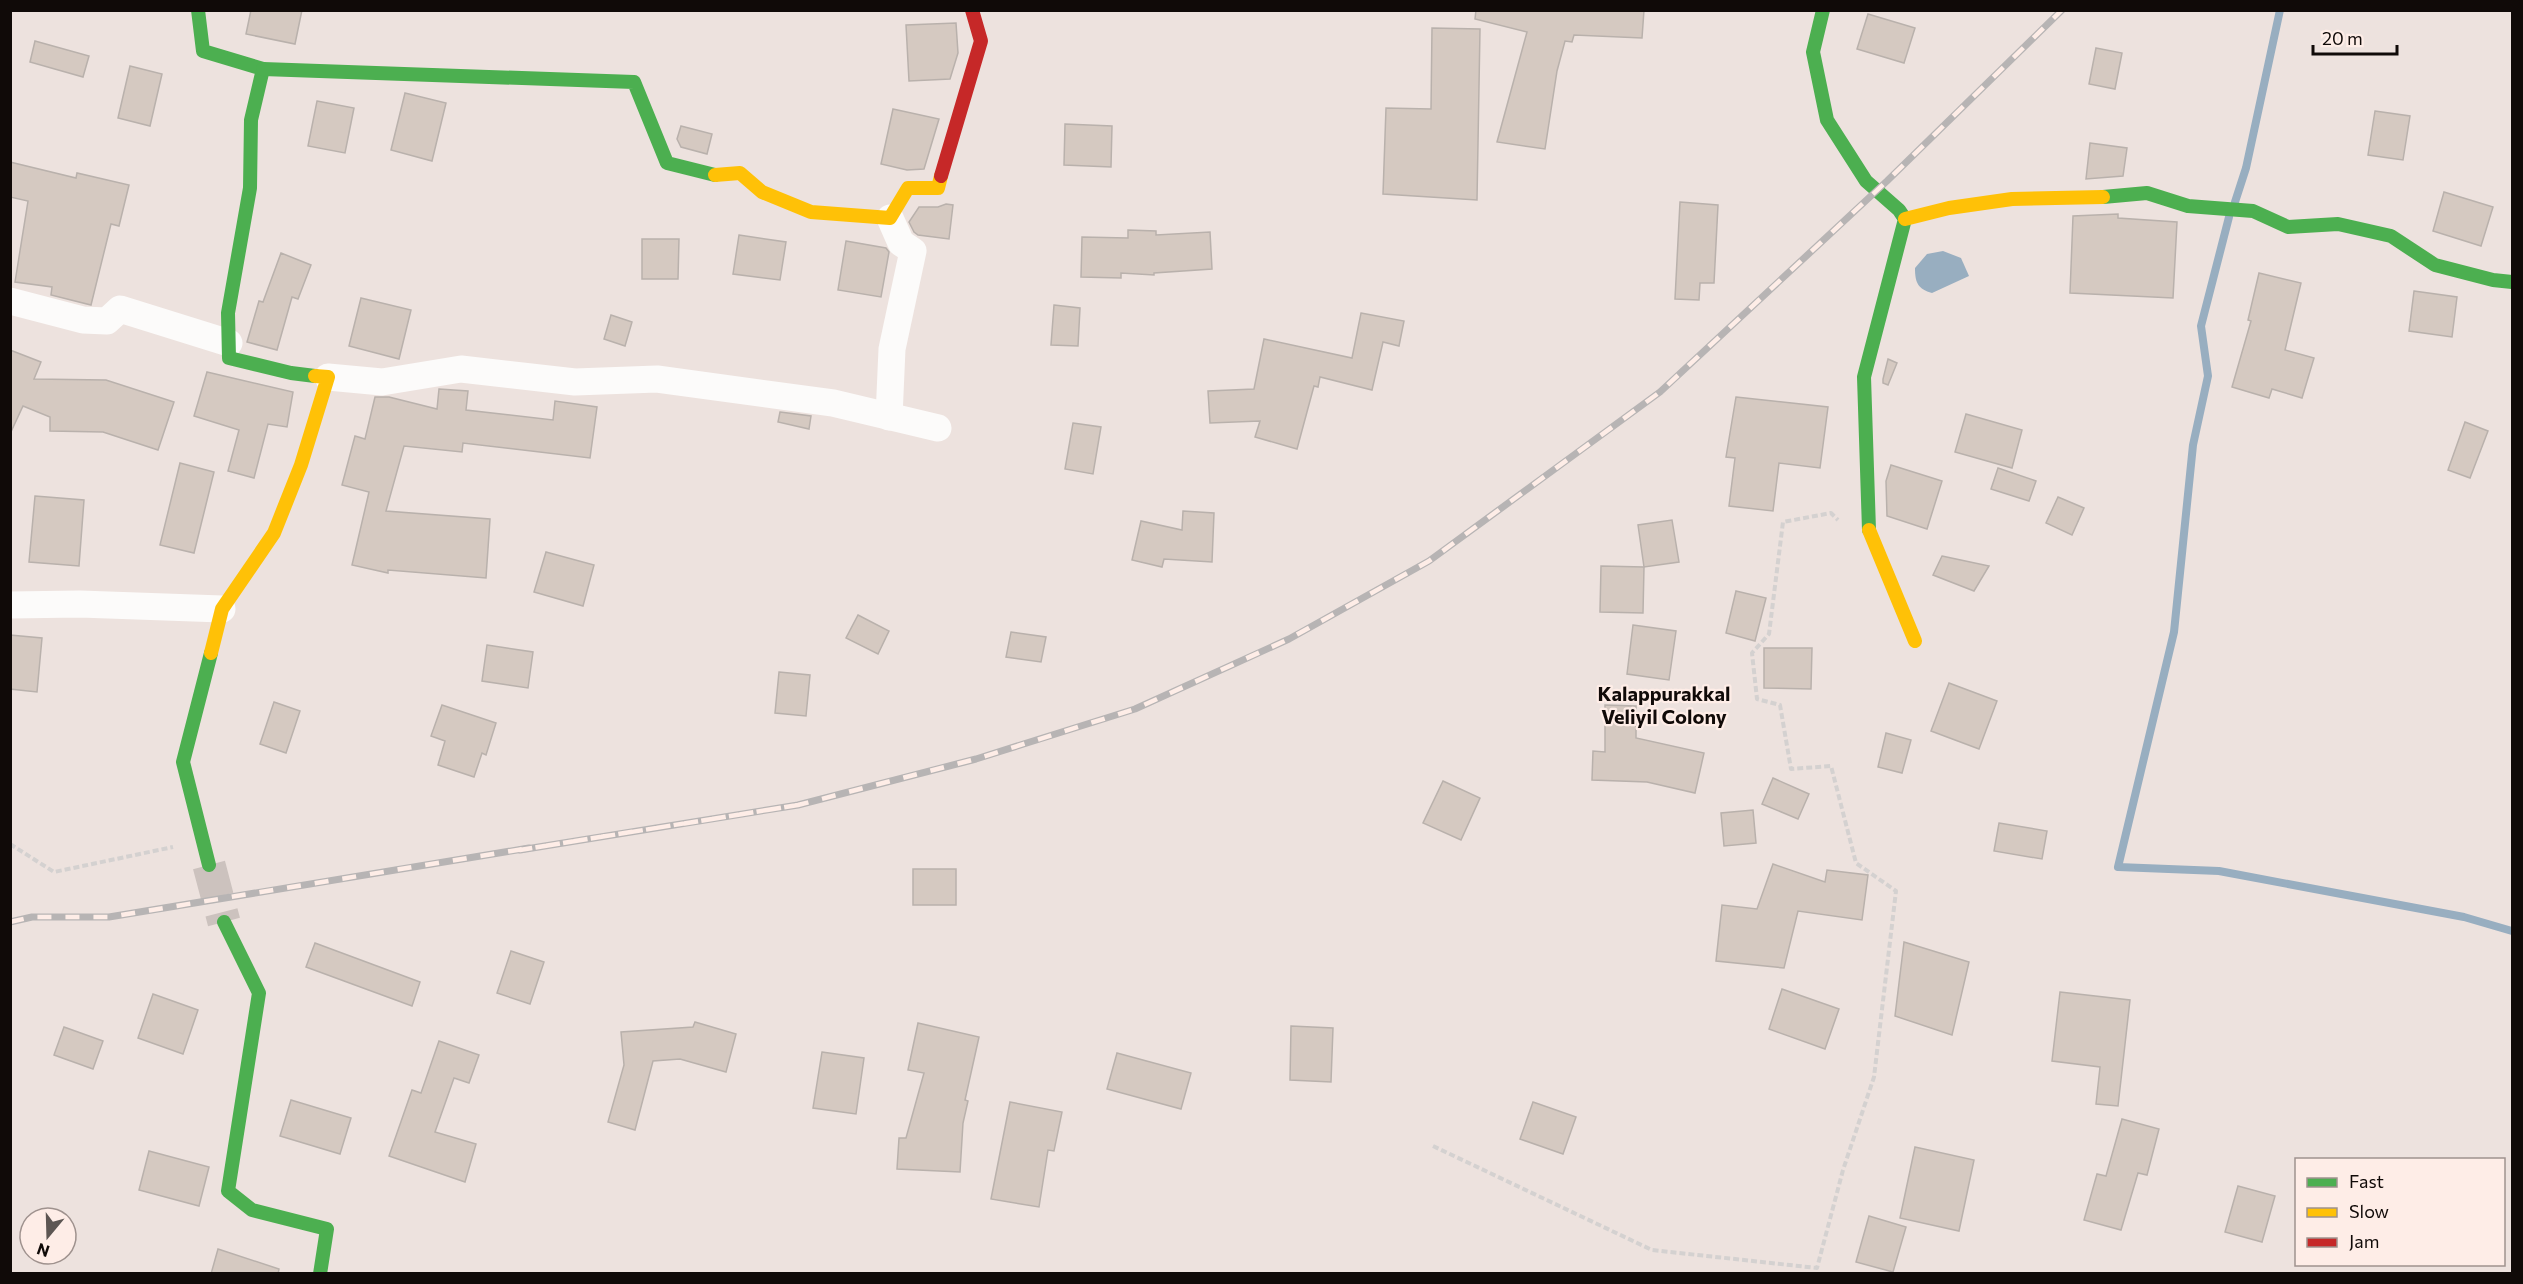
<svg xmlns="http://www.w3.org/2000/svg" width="2523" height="1284" font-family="Commissioner,sans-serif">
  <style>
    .water { fill: #98aec0 }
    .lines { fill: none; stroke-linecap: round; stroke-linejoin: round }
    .stream { stroke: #98aec0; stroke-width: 8 }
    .building { fill: #d5c9c1; stroke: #b9b1ac; stroke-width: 1.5 }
    .secondary-tunnel { stroke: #ccc2be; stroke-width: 33; stroke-dasharray: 33 16; stroke-linecap: butt }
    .path { stroke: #d4d1d0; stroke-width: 4; stroke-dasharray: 6 3; stroke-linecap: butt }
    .street { stroke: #fcfbfa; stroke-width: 27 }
    .fast { stroke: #4caf50; stroke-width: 14 }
    .slow { stroke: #ffc107; stroke-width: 14 }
    .jam { stroke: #c62828; stroke-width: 14 }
    .rail-casing { stroke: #b7b4b4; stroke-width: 7 }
    .rail { stroke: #feede7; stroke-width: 4.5; stroke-dasharray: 14; stroke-linecap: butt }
    .labels { text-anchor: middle; stroke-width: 4.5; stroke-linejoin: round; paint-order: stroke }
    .neighbourhood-label { font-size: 20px; font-weight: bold; fill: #100a08; stroke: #feede7 }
  </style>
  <rect width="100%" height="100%" fill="#ede2de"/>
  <!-- water -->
  <path class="water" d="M1943,251L1961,258L1969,276L1932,293C1918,289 1915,283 1915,268L1927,254Z"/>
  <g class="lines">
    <!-- stream -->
    <g class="stream">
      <path d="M2235,202L2246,168L2280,10"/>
      <path d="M2229,217L2201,326L2208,376L2193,445L2174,632L2118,867L2219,871L2464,917L2512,931"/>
    </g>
  </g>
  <!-- building -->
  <g class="building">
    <path d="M251,10H302L295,44L246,34Z"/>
    <path d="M1476,10H1644L1642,38L1574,35L1572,42L1565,41L1557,71L1545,149L1497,142L1527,32L1475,19Z"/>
    <path d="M1868,14L1915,28L1904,63L1857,49Z"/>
    <path d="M956,23L958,53L950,79L909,81L906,25Z"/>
    <path d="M1432,28L1480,29L1477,200L1383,194L1386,108L1431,109Z"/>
    <path d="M35,41L89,56L83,77L30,62Z"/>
    <path d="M2096,48L2122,53L2115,89L2089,84Z"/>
    <path d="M130,66L162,74L150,126L118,118Z"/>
    <path d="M405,93L446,103L432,161L391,150Z"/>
    <path d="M317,101L354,108L345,153L308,146Z"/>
    <path d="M893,109L939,119L924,169L907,170L881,164Z"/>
    <path d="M2375,111L2410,116L2403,160L2368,155Z"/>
    <path d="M1065,124L1112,126L1111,167L1064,165Z"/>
    <path d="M681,126L712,134L707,154L681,147L677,139Z"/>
    <path d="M2090,143L2127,148L2123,176L2086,179Z"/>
    <path d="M10,162L76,178L77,173L129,185L119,226L111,224L91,305L51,295L52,287L15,282L28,201L10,197Z"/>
    <path d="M2444,192L2493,207L2481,246L2433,231Z"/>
    <path d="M1680,202L1718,205L1714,283H1700L1699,300L1675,299Z"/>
    <path d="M946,204L953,205L949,239L918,235L914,232L909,222L919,207H938Z"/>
    <path d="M2118,214V218L2177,222L2173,298L2070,293L2073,216Z"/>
    <path d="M1128,230L1156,231V235L1210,232L1212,269L1154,273V275L1121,273V278L1081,277L1082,237L1128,238Z"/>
    <path d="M739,235L786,242L780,280L733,274Z"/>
    <path d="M642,239H679L678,279H642Z"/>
    <path d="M846,241L886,248L889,252L881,297L838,290Z"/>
    <path d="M281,253L311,265L298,299L292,297L277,350L247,342L259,301L263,302Z"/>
    <path d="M2259,273L2301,283L2285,350L2314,358L2302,398L2272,389L2269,398L2232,387L2251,321L2248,320Z"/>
    <path d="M2414,291L2457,297L2452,337L2409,331Z"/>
    <path d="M361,298L411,310L399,359L349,346Z"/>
    <path d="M1054,305L1080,308L1078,346L1051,345Z"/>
    <path d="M1361,313L1404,321L1399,346L1383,342L1372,390L1320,377L1318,387L1314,386L1297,449L1255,437L1260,421L1210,423L1208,391L1254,389L1264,339L1352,358Z"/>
    <path d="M611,315L632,322L625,346L604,339Z"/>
    <path d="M10,350L41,362L34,379L106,380L174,402L158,450L103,432L50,431V417L23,406L10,434Z"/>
    <path d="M1888,359L1897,363L1888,385L1883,383V379Z"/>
    <path d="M207,372L293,392L287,427L268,424L254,478L228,471L239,430L194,416Z"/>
    <path d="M439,389L468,391L466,410L553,420L555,401L597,407L590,458L463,443L462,452L404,446L386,511L490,519L486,578L388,570V573L352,565L369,492L342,485L355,436L365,439L375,397H389L437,409Z"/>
    <path d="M1736,397L1828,407L1820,468L1779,463L1773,511L1729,506L1735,458L1726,457Z"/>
    <path d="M780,412L811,416L809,429L778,422Z"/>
    <path d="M1966,414L2022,430L2012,468L1955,452Z"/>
    <path d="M2465,422L2488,431L2470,478L2448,470Z"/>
    <path d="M1073,423L1101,427L1093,474L1065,469Z"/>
    <path d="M180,463L214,472L194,553L160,545Z"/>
    <path d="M1891,465L1942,481L1927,529L1887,516L1886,481Z"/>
    <path d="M1998,468L2036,481L2029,501L1991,489Z"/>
    <path d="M35,496L84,500L79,566L29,562Z"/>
    <path d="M2058,497L2084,508L2072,535L2046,523Z"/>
    <path d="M1183,511L1214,513L1212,562L1164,559L1162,567L1132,560L1141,521L1182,530Z"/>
    <path d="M1672,520L1679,562L1644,567L1638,525Z"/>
    <path d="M546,552L594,565L583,606L534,592Z"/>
    <path d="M1942,556L1989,566L1974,591L1933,575Z"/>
    <path d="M1601,566L1644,567L1643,613L1600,612Z"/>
    <path d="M1736,591L1766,598L1755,641L1726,633Z"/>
    <path d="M858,615L889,631L878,654L846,638Z"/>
    <path d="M1633,625L1676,631L1669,680L1627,674Z"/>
    <path d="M1011,632L1046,637L1041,662L1006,657Z"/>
    <path d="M10,635L42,638L37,692L10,689Z"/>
    <path d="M487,645L533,652L528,688L482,681Z"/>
    <path d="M1764,648H1812L1811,689L1764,688Z"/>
    <path d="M779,672L810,675L806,716L775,713Z"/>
    <path d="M1949,683L1997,701L1979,749L1931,731Z"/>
    <path d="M274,702L300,711L286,753L260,744Z"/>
    <path d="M442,705L496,723L486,755L482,753L474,777L438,765L445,741L431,736Z"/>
    <path d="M1605,705L1636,706V738L1704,753L1695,793L1647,782L1592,780L1593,751L1605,752Z"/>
    <path d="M1886,733L1911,740L1902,773L1878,767Z"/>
    <path d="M1773,778L1809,794L1798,819L1762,804Z"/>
    <path d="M1443,781L1480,798L1461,840L1423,823Z"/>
    <path d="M1753,810L1756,843L1724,846L1721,813Z"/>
    <path d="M1999,823L2047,831L2042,859L1994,851Z"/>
    <path d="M1773,864L1825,882L1827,870L1868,875L1862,920L1798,911L1784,968L1716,961L1722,905L1757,909Z"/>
    <rect x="913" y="869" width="43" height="36"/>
    <path d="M1904,942L1969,962L1952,1035L1895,1016Z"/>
    <path d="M315,943L420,982L412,1006L306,967Z"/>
    <path d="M511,951L544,962L530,1004L497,993Z"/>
    <path d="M1782,989L1839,1009L1825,1049L1769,1029Z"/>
    <path d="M2060,992L2130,1000L2118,1106L2096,1104L2100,1067L2052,1061Z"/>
    <path d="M153,994L198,1010L183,1054L138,1038Z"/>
    <path d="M695,1022L736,1034L726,1072L680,1059L653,1061L635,1130L608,1122L624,1065L621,1032L693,1027Z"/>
    <path d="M918,1023L979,1037L965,1100L968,1101L963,1123L960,1172L897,1169L899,1138H906L924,1073L908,1070Z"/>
    <path d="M1291,1026L1333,1028L1331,1082L1290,1080Z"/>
    <path d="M64,1027L103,1041L93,1069L54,1055Z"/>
    <path d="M439,1041L479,1055L469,1083L454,1078L435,1132L476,1144L465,1182L389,1156L412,1090L421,1093Z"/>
    <path d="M822,1052L864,1058L856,1114L813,1108Z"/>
    <path d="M1117,1053L1191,1073L1181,1109L1107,1089Z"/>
    <path d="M291,1100L351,1118L340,1154L280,1136Z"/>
    <path d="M1010,1102L1062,1112L1054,1151L1048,1150L1039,1207L991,1199Z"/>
    <path d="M1533,1102L1576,1117L1563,1154L1520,1139Z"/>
    <path d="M2122,1119L2159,1129L2147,1175L2138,1173L2121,1230L2084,1220L2097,1174L2106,1176Z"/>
    <path d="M1915,1147L1974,1160L1959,1231L1900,1218Z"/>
    <path d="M149,1151L209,1167L199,1206L139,1190Z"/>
    <path d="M2238,1186L2275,1196L2262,1242L2225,1232Z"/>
    <path d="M1869,1216L1906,1227L1893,1272L1856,1262Z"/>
    <path d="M218,1249L279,1269L278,1274H211Z"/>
  </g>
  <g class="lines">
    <!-- secondary-tunnel -->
    <path class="secondary-tunnel" d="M209,865L224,922"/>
    <!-- path -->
    <g class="path">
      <path d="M10,844L54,872L173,847"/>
      <path d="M1433,1146L1652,1250L1817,1268L1843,1170L1874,1077L1896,891L1856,863L1831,766L1791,769L1780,705L1757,699L1752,653L1769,634L1783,522L1831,513L1838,520"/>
    </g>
    <!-- street -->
    <g class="street">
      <path d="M10,301L83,320L107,321L120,309L229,343"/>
      <path d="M328,377L382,382L461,369L575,382L657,379L833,403L938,428"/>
      <path d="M889,417L892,349L913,251L901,243L890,218"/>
      <path d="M10,605L80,604L222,609"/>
    </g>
    <!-- fast -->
    <g class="fast">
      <path d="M198,10L203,51L263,69L251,120L250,188L228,313L229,358L291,373L315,376"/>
      <path d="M1823,10L1813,52L1827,120L1866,181L1899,210L1905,219L1864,377L1869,530"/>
      <path d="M263,69L634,82L667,163L715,175"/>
      <path d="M2103,197L2147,193L2188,206L2253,211L2288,227L2338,224L2391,236L2435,265L2493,280L2512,282"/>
      <path d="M209,865L183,762L211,653"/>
      <path d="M224,922L259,993L228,1191L252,1210L327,1229L320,1274"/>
    </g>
    <!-- slow -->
    <g class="slow">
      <path d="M715,175L740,173L762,192L811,212L890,218L908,188H938L941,176"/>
      <path d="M1905,219L1949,208L2012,199L2103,197"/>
      <path d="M1869,530L1915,641"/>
      <path d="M211,653L222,609L274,533L301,465L328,377L315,376"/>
    </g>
    <!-- jam -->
    <path class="jam" d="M941,176L981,41L972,10"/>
    <defs>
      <g id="rail">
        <path d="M798,805L520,850L798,805L976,759L1135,709L1289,639L1429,561L1660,392L1887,181L2062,10"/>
        <path d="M10,922L32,917H109L529,848"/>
      </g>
    </defs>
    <!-- rail casing -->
    <use href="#rail" class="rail-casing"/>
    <!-- rail -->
    <use href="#rail" class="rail"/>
  </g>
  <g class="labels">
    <!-- neighbourhood labels -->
    <g class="neighbourhood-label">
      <text x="1664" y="701">Kalappurakkal<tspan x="1664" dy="23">Veliyil Colony</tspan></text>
    </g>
  </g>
  <!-- border -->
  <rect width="2523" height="1284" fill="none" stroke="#100a08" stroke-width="24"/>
  <!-- legend -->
  <rect x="2295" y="1158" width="210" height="108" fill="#feede7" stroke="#9f928e" stroke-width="1.5"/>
  <rect x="2307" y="1178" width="30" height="9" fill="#4caf50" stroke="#9f928e" stroke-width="1.5"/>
  <text x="2349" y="1188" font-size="18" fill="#100a08">Fast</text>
  <rect x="2307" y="1208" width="30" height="9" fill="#ffc107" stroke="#9f928e" stroke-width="1.5"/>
  <text x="2349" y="1218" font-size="18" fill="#100a08">Slow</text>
  <rect x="2307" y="1238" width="30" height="9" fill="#c62828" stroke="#9f928e" stroke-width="1.5"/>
  <text x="2349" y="1248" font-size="18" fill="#100a08">Jam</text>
  <!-- north arrow -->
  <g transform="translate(48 1236) rotate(199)"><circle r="28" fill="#feede7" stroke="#9f928e" stroke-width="1.5"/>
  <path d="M0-4.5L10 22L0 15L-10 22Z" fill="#5d5653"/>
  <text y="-9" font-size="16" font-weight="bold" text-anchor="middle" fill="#100a08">N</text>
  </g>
  <!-- scale -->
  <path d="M2313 45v9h84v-9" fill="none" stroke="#100a08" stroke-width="3"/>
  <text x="2322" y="45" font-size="18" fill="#100a08" stroke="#feede7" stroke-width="4.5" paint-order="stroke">20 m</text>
</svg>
